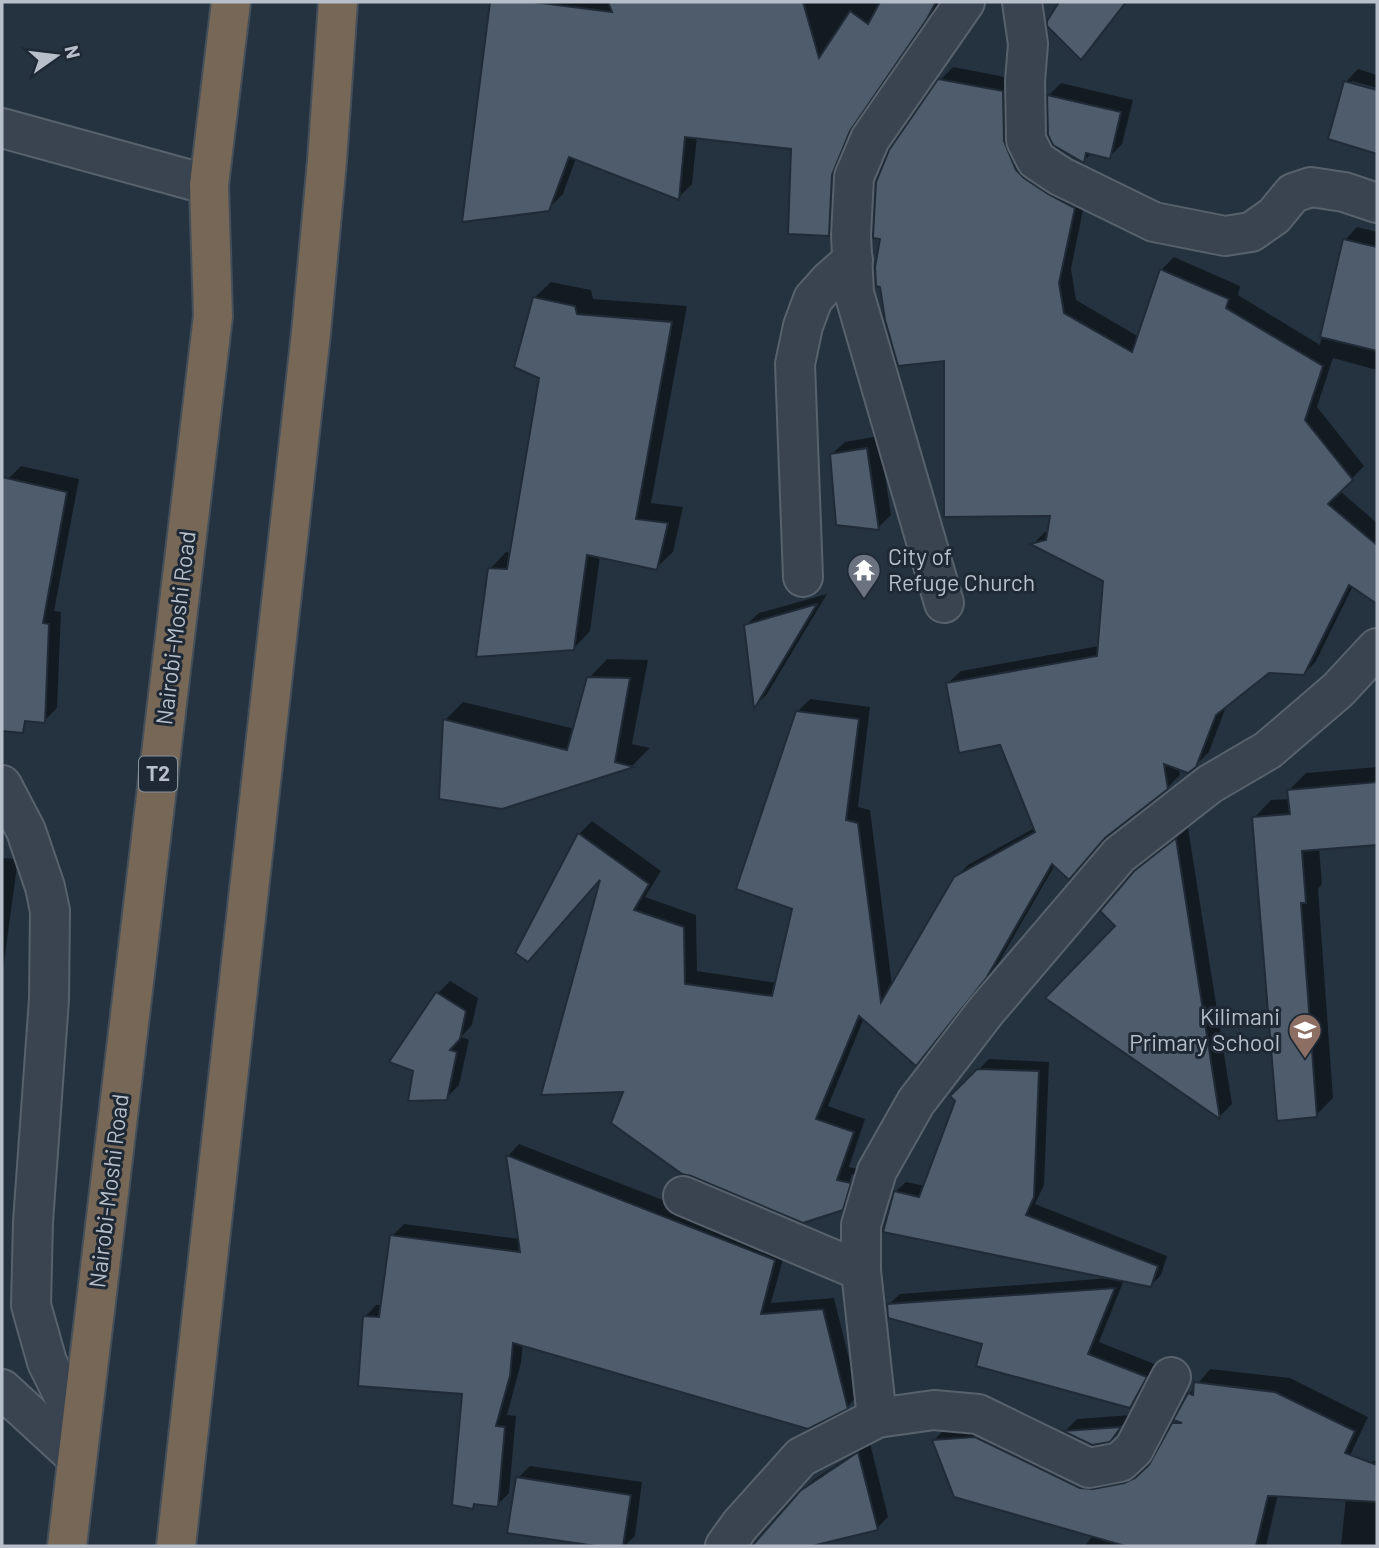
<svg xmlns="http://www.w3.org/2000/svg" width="1379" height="1548" font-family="Barlow,sans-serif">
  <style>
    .shadow { fill: #0007; fill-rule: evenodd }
    .building { fill: #4e5c6b; stroke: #202b37; stroke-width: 2 }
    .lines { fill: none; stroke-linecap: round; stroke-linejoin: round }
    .minor-casing { stroke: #57626d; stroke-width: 42 }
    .highway-casing { stroke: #444f5a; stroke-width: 42 }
    .minor { stroke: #394450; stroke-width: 38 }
    .highway { stroke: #766756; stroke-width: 38 }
    .labels { text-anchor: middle; stroke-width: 6; stroke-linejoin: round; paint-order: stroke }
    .shield { fill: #1e2935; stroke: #88929d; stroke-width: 2 }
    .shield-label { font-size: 21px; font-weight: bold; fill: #b6bfca }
    .poi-label { font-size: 23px; fill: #b6bfca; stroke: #1e2935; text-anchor: start }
    .street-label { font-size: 23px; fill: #b6bfca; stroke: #1e2935 }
  </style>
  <rect width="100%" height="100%" fill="#253340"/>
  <!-- shadow -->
  <g class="shadow">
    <path d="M491,2H941L864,114L843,220L828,234L793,147L697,137L692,184L678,198L576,158L563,194L548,209L464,220Z"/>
    <path d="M1061,2H1127L1081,58L1049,21Z"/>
    <path d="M953,67L1015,79L1016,128L1086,195L1071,269L1076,300L1139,337L1161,270L1174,257L1240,286L1238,295L1320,345L1345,240L1357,227L1377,232V370L1333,358L1317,407L1364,466L1340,491L1377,523V592L1371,597L1353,586L1316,661L1304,674L1268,671L1227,704L1209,752L1195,766L1179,768L1180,775L1167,788L1055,865L999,962L928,1051L916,1064L864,1018L828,1106L865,1119L849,1167L862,1170L855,1196L842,1209L625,1090L603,876L517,952L579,834L592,821L661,871L645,897L696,915L697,971L777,983L794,908L797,712L810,699L870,707L858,807L870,810L892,986L955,878L968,865L1036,827L1001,743L948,683L961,671L1099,646L1105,580L1033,544L1045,532L1049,531L1052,514L946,359L940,80ZM852,1174L855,1175L847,1202H843Z"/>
    <path d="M1358,69L1377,75V88L1352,81V85L1377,92V152L1330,138L1346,82Z"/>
    <path d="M1061,83L1133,100L1122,144L1109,157L1092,153L1083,161L1050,134L1049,95Z"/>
    <path d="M551,282L591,290L593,299L687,306L651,503L683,507L673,552L656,568L600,556L590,631L574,648L490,569L506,552L512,553L541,377L534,298Z"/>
    <path d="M879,436L891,515L878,528L832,454L845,442Z"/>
    <path d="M21,466L79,479L54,611L61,612L57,708L44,721L2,717V499L8,479Z"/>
    <path d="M827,594L767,694L756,705L746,625L759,613Z"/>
    <path d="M607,659L648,660L632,744L650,748L633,765L502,808L445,720L463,702L575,729L589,678Z"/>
    <path d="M1377,767V843L1319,848L1322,884L1318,889L1333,1098L1316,1115L1254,818L1271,800L1290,799L1289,790L1306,773Z"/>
    <path d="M1188,828L1232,1104L1220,1116L1057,1004L1117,926L1136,872Z"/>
    <path d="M2,858L18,859L2,977Z"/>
    <path d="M450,981L478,998L472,1025L461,1037L469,1040L459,1085L446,1098L438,993Z"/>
    <path d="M989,1059L1049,1062L1044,1185L1035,1204L1167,1256L1161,1275L1151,1285L1124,1280L1099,1342L1157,1365L1141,1395L1130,1407L984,1343L888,1305L900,1294L1110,1278L895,1192L906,1182L925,1186L957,1100L953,1096Z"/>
    <path d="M519,1144L786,1248L771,1303L834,1298L858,1395L847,1407L523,1344L521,1363L507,1415L516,1416L509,1493L497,1505L476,1502L472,1507L464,1392L365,1317L376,1305H383L392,1236L404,1224L520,1239L508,1156Z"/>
    <path d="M1210,1369L1290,1378L1368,1417L1337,1483L1278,1494L1266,1546H1085L1093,1535L934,1440L948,1426L990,1423L1108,1476L1141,1470L1152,1464L1178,1420L1189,1394Z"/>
    <path d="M1131,1415L1109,1440L1092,1443L1066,1430L1077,1419Z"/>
    <path d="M870,1443L888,1517L877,1528L795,1540L789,1546H754L813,1480Z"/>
    <path d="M1377,1460V1546H1341L1348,1478L1361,1465Z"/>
    <path d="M530,1466L642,1482L635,1536L624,1546H608L509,1532L518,1478Z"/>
  </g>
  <!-- building -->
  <g class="building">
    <path d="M490,2H534L612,12L608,2H803L819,58L850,11L868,24L880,2H936L927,19L850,131L832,175L829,236L788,234L791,149L685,137L679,200L569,157L549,211L462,222Z"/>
    <path d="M1059,2H1126L1081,60L1047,26V21Z"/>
    <path d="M938,79L1003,91L1004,141L1016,170L1024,178L1048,194L1075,208L1059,283L1064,313L1132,352L1160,269L1229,299L1226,308L1323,366L1305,420L1353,480L1328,504L1377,545V604L1349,585L1304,675L1269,673L1216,715L1196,767L1188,773L1164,764L1168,789L1105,838L1069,880L1052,864L987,977L916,1066L859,1016L816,1119L854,1132L837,1180L851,1183L843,1210L803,1223L691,1176L682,1174L611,1123L623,1092L541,1095L600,880L528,962L515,953L578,833L649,884L634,910L684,927L685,984L772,996L792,909L736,889L796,711L859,719L846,820L858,823L881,1002L954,877L1035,832L1000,745L959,753L946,683L1097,656L1103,581L1030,544L1046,540L1050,516L944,517V361L898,366L885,320L880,287L876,286L875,267L880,239L873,238V235L876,182L889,150Z"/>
    <path d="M1344,81L1377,90V154L1328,139Z"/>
    <path d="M1047,95L1121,112L1110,159L1086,153L1084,163L1053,145L1048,135Z"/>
    <path d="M1343,239L1377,247V351L1320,337Z"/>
    <path d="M533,297L575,306L577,314L672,322L636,519L668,523L657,570L587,555L574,650L476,657L488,568L507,569L539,378L514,367Z"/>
    <path d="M867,448L879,530L836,525L830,454Z"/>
    <path d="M2,477L67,492L43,623L49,624L45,723L25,721L23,733L2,731Z"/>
    <path d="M817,604L754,709L744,625Z"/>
    <path d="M587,677L630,678L615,762L634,767L502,809L439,799L443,719L567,750Z"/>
    <path d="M1377,782V845L1302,851L1306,903H1301L1317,1117L1277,1121L1252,817L1290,814L1287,790Z"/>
    <path d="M1176,838L1220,1119L1045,998L1115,926L1100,911L1134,871Z"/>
    <path d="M436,992L466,1011L460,1039L450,1050L457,1052L447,1100L408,1101L413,1071L389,1062Z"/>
    <path d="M977,1069L1039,1071L1034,1197L1026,1215L1158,1266L1151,1287L883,1232L894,1191L919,1197L955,1101L950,1096Z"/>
    <path d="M506,1155L775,1260L761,1314L823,1309L848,1409L808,1429L513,1343L510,1376L496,1426L505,1427L498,1507L474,1504L473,1509L452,1505L462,1394L358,1386L363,1316L379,1317L390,1235L520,1252Z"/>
    <path d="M1115,1288L1088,1354L1147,1377L1130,1408L976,1366L982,1344L888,1318L887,1304Z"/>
    <path d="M1194,1382L1275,1392L1355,1431L1345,1453L1377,1465V1502L1268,1496L1256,1546H1125L954,1497L932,1440L975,1437L1080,1488L1093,1489L1124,1483L1135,1478L1149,1465L1172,1423H1182L1173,1420L1188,1393L1193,1395Z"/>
    <path d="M1121,1427L1110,1442L1092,1445L1063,1431Z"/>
    <path d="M858,1452L878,1530L812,1546H752L800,1491Z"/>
    <path d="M516,1477L631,1495L623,1546H596L507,1533Z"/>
  </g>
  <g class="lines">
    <defs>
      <g id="minor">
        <path d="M1022,2L1028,44L1025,81L1026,140L1036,160L1060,176L1154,222L1225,236L1251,232L1274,216L1293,193L1311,187L1344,192L1377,203"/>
        <path d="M2,128L209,185"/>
        <path d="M803,577L795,364L803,326L813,299L830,280L853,260"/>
        <path d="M944,603L854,293L851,235L854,177L870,139L965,2"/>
        <path d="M2,785L26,831L45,887L50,911L49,999L33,1222L31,1305L47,1362L80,1429"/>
        <path d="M683,1196L861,1271"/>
        <path d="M2,1389L77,1458"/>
        <path d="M877,1418L861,1271V1225L877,1171L916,1102L986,1011L1119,855L1210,784L1268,750L1338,690L1377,648"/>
        <path d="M725,1546L740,1525L801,1457L877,1418L934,1410L978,1414L1089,1468L1120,1462L1134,1449L1171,1377"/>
      </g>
      <g id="highway">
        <path d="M67,1546L213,316L209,185L231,2"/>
        <path d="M176,1546L311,333L327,161L338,2"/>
      </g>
    </defs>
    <!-- minor casing -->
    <use href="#minor" class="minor-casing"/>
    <!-- highway casing -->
    <use href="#highway" class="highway-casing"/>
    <!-- minor -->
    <use href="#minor" class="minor"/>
    <!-- highway -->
    <use href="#highway" class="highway"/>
  </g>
  <!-- icons -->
  <defs>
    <symbol id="temple-pin" viewBox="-11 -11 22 30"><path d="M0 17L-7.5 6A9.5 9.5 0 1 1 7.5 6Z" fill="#6b7280" stroke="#1e2935"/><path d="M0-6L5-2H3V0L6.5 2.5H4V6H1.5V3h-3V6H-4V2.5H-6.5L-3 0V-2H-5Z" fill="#fff"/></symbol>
    <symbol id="school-pin" viewBox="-11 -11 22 30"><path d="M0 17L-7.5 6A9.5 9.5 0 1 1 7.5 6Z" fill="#8d6e63" stroke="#1e2935"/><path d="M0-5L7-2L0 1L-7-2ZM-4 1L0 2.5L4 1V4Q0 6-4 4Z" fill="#fff"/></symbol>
  </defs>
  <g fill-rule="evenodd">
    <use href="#temple-pin" x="845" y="551" width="38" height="52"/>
    <use href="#school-pin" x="1286" y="1011" width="38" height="52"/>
  </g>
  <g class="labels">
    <!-- shield labels -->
    <rect class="shield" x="139" y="756.5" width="38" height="35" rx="5"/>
    <g class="shield-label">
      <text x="158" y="781">T2</text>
    </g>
    <!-- poi labels -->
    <g class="poi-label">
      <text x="888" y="565">City of<tspan x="888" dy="26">Refuge Church</tspan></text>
      <text x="1280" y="1025" text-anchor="end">Kilimani<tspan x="1280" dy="26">Primary School</tspan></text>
    </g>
    <!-- street labels -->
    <g class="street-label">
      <text transform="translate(176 628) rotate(-83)" y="8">Nairobi-Moshi Road</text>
      <text transform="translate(109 1191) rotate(-83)" y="8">Nairobi-Moshi Road</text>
    </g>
  </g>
  <!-- border -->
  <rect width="1379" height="1548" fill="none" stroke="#b6bfca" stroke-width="7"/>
  <!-- north arrow -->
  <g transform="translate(56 56) rotate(76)" stroke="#1e2935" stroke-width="5" paint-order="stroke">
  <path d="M0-5L12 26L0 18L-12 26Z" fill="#b6bfca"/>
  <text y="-10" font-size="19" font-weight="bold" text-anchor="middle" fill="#b6bfca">N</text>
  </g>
</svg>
